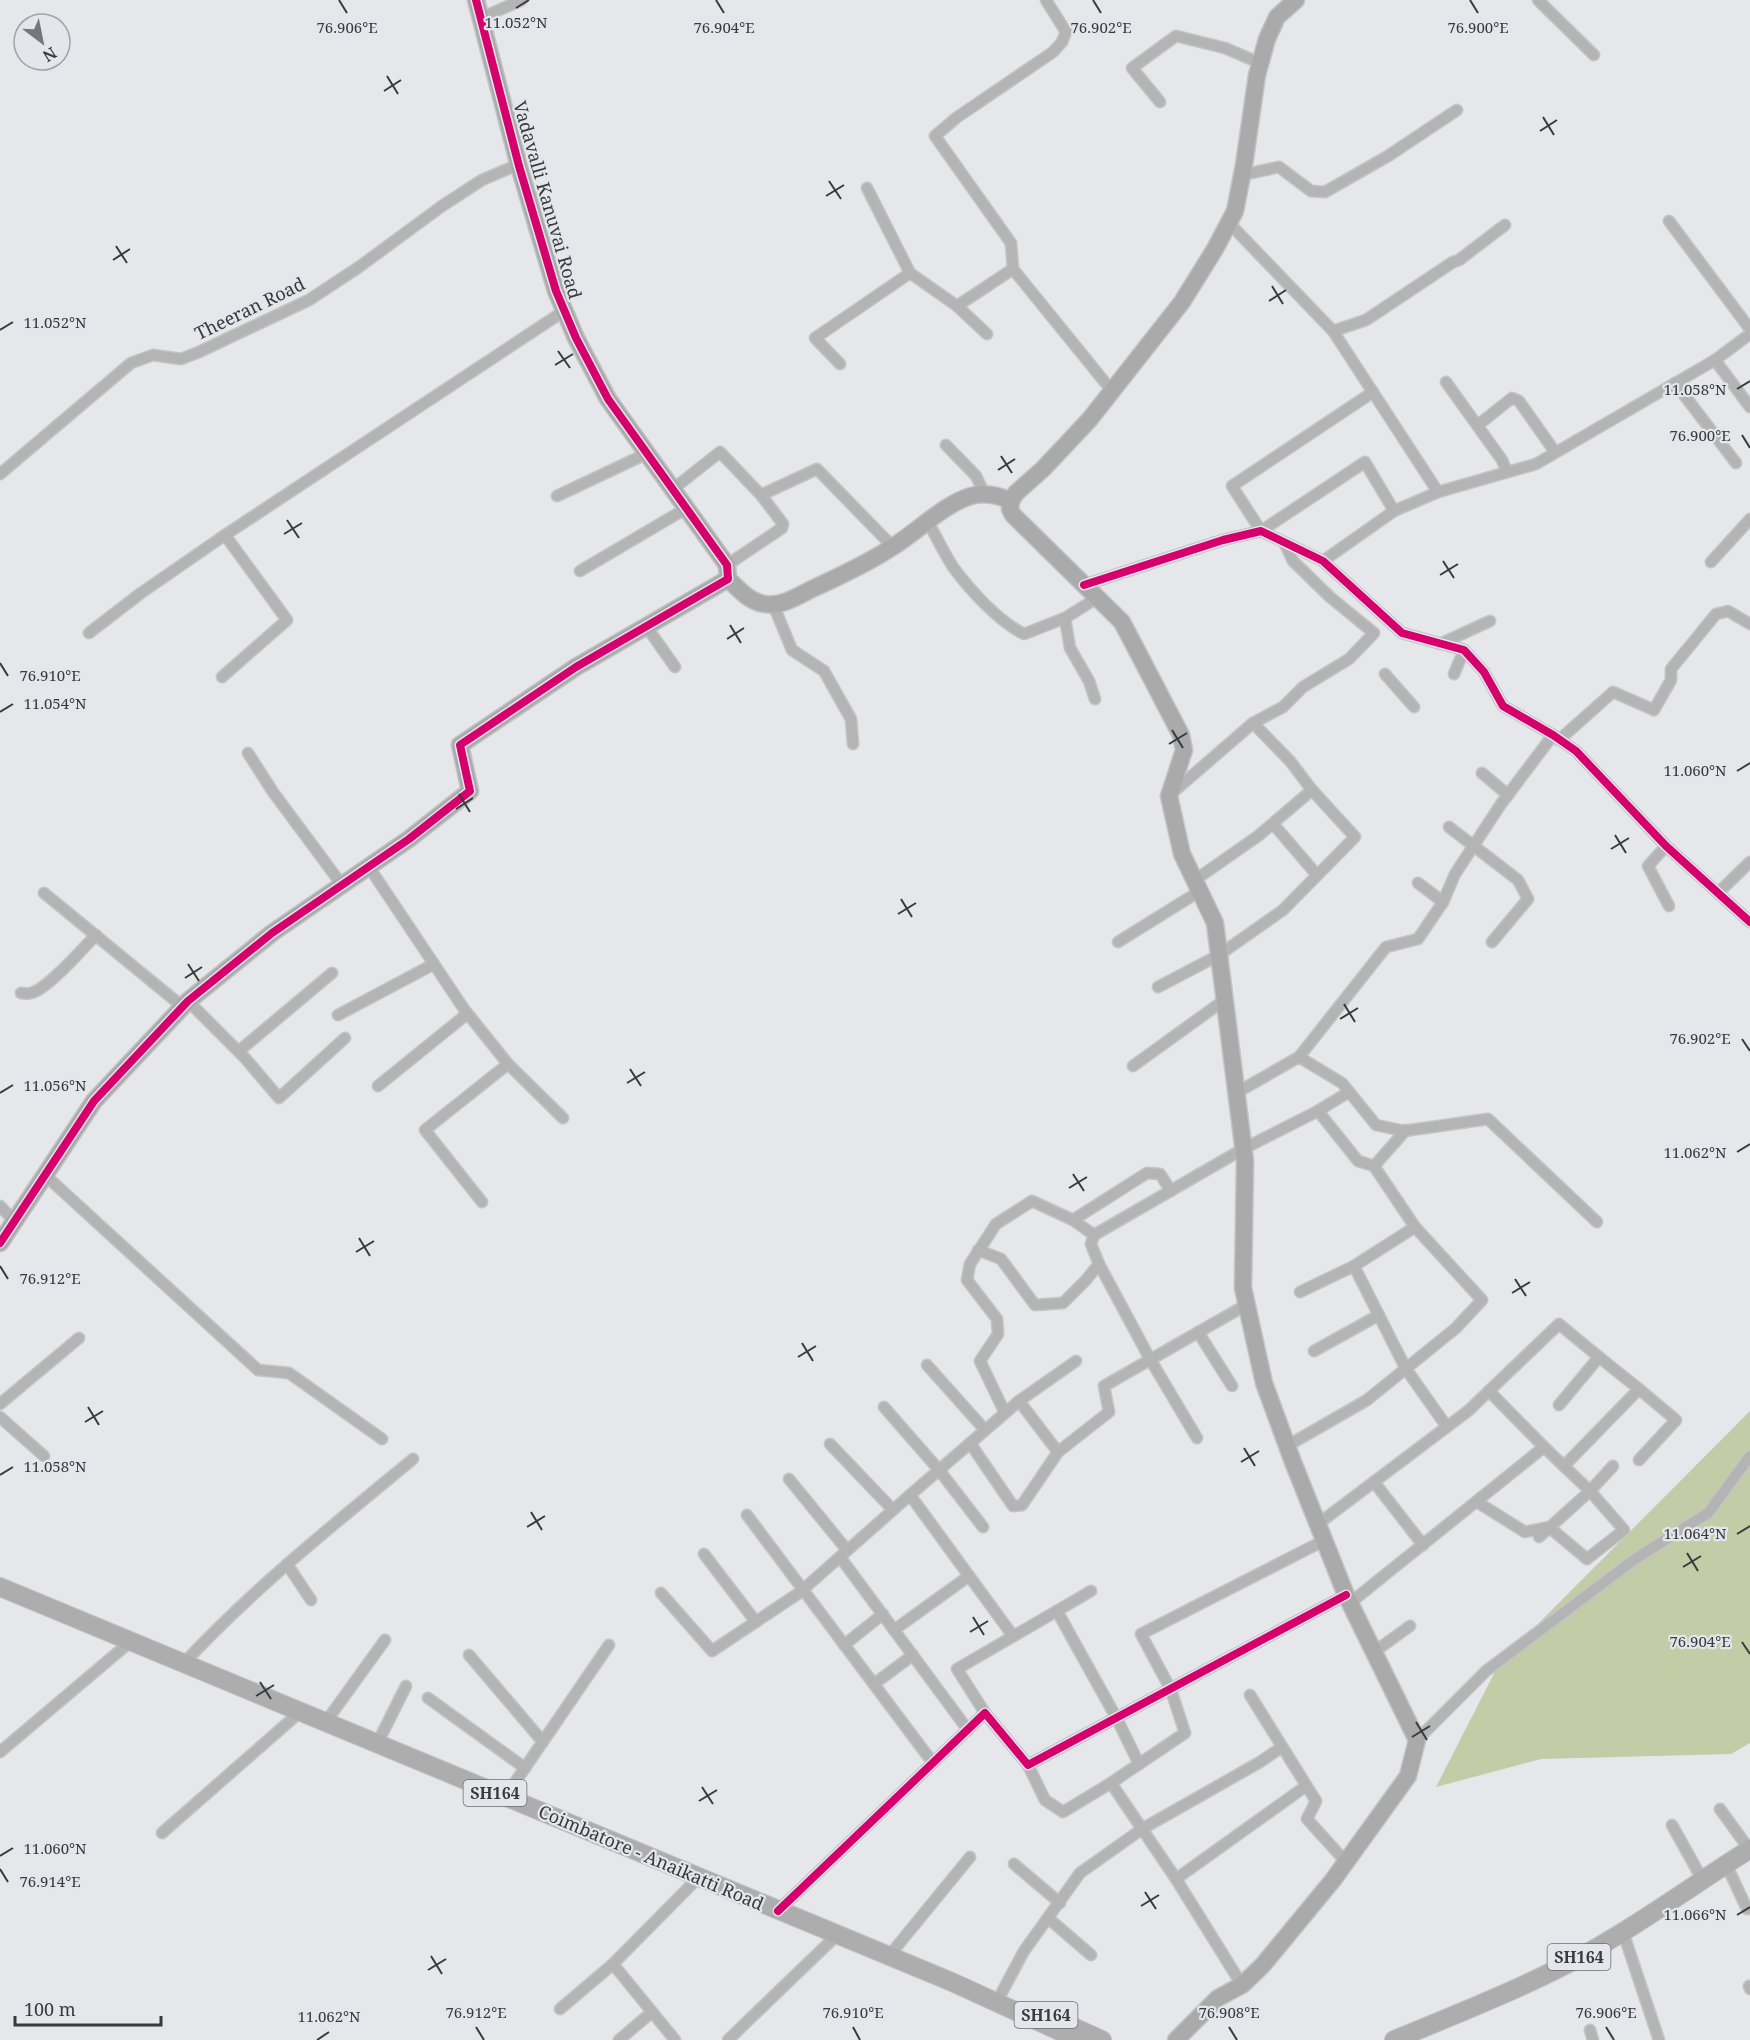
<svg xmlns="http://www.w3.org/2000/svg" width="1750" height="2040" font-family="'Noto Serif',serif">
  <style>
    .forest { fill: #c2cca7 }
    .lines { fill: none; stroke-linecap: round; stroke-linejoin: round }
    .street-casing { stroke: #c3c4c6; stroke-width: 13 }
    .secondary-casing { stroke: #c3c4c6; stroke-width: 19 }
    .primary-casing { stroke: #c3c4c6; stroke-width: 20 }
    .street { stroke: #b5b4b4; stroke-width: 10 }
    .secondary { stroke: #abaaab; stroke-width: 16 }
    .primary { stroke: #aeadae; stroke-width: 18 }
    .cycleway-casing { stroke: #e3e7ec; stroke-width: 11 }
    .cycleway { stroke: #d6006c; stroke-width: 8 }
    .ticks { fill: none; stroke: #383a3c; stroke-width: 2 }
    .labels { text-anchor: middle; stroke-width: 4.5; stroke-linejoin: round; paint-order: stroke }
    .shield { fill: #e3e7ec; stroke: #6b6e71; stroke-width: 1.5 }
    .shield-label { font-size: 16px; font-weight: bold; fill: #383a3c }
    .street-label { font-size: 18px; fill: #383a3c; stroke: #e3e7ec }
    .ticks-label { font-size: 15px; text-anchor: middle; fill: #383a3c; stroke: #e3e7ec; stroke-width: 4.5; stroke-linejoin: round; paint-order: stroke }
  </style>
  <rect width="100%" height="100%" fill="#e5e7ea"/>
  <!-- forest -->
  <path class="forest" d="M1750,1411V1743L1731,1754L1541,1759L1436,1787L1500,1662Z"/>
  <g class="lines">
    <defs>
      <g id="street">
        <path d="M1046,0L1066,32L1062,42L1053,52L956,118L935,136L1011,243L1013,269L1112,391"/>
        <path d="M1538,0L1594,55"/>
        <path d="M481,18L522,0"/>
        <path d="M1160,102L1132,68L1176,36L1225,48L1260,63"/>
        <path d="M1242,175L1279,167L1311,191L1325,192L1388,156L1457,110"/>
        <path d="M867,188L910,273L957,306L987,334"/>
        <path d="M1669,221L1750,329"/>
        <path d="M1229,223L1333,331L1438,492"/>
        <path d="M957,306L1013,269"/>
        <path d="M1333,331L1366,320L1453,262L1459,260L1505,225"/>
        <path d="M1715,360L1750,407"/>
        <path d="M840,364L815,338L910,273"/>
        <path d="M1446,382L1502,460L1507,472"/>
        <path d="M1675,383L1736,463"/>
        <path d="M1373,392L1232,486L1261,531L1365,462L1394,511"/>
        <path d="M1478,425L1512,398L1519,401L1555,452"/>
        <path d="M946,445L976,476L984,493"/>
        <path d="M0,474L131,363L153,355L181,359L199,352L309,300L359,267L442,206L482,180L510,168L519,166"/>
        <path d="M673,489L720,452L761,495L783,524L782,528L727,565"/>
        <path d="M761,495L817,469L893,547"/>
        <path d="M557,496L648,453"/>
        <path d="M928,522C936,536 944,553 953,567C970,590 998,621 1024,634L1065,618L1097,598"/>
        <path d="M1323,561L1394,511L1438,492L1536,464L1715,360L1750,334"/>
        <path d="M1711,562L1750,519"/>
        <path d="M580,571L687,508"/>
        <path d="M1084,585L1223,540L1261,531L1323,561L1402,633L1464,650L1484,672L1503,706L1553,735L1576,751L1666,846L1750,922"/>
        <path d="M773,604L792,650L824,671L851,719L853,744"/>
        <path d="M1065,618L1070,648L1089,681L1095,699"/>
        <path d="M646,626L675,667"/>
        <path d="M89,633L141,593L225,535L564,311"/>
        <path d="M1440,644L1490,621"/>
        <path d="M1385,674L1414,707"/>
        <path d="M1454,674L1464,650"/>
        <path d="M222,677L287,620L225,535"/>
        <path d="M1559,740L1613,692L1654,710L1671,680V669L1716,614L1728,611L1750,624"/>
        <path d="M248,753L273,792L342,885"/>
        <path d="M1482,773L1508,795"/>
        <path d="M1172,793L1253,723L1283,707L1303,687L1349,659L1374,633L1330,597L1293,561L1284,542"/>
        <path d="M1274,825L1317,875"/>
        <path d="M1449,827L1518,880L1528,899L1492,942"/>
        <path d="M1666,846L1648,866L1669,906"/>
        <path d="M369,867L464,1009L508,1064L563,1118"/>
        <path d="M1195,880L1258,836L1312,790"/>
        <path d="M1418,883L1443,902"/>
        <path d="M44,893L183,1007"/>
        <path d="M1718,893L1750,862"/>
        <path d="M1118,942L1200,891"/>
        <path d="M1158,987L1219,955L1283,910L1355,837L1312,790L1290,761L1253,723"/>
        <path d="M21,993C24,993 27,994 31,993C48,989 83,948 96,935"/>
        <path d="M188,1001L245,1058L279,1098L345,1038"/>
        <path d="M338,1015L434,964"/>
        <path d="M239,1051L332,973"/>
        <path d="M1299,1057L1342,1083L1376,1125L1404,1131L1488,1119L1597,1222"/>
        <path d="M1133,1066L1223,1001"/>
        <path d="M378,1086L467,1014"/>
        <path d="M1236,1093L1299,1057L1386,947L1418,939L1443,902L1455,874L1501,804L1553,735"/>
        <path d="M1318,1111L1358,1161L1374,1166L1415,1227"/>
        <path d="M1374,1166L1406,1130"/>
        <path d="M45,1175L258,1370L289,1373L382,1439"/>
        <path d="M482,1202L425,1130L508,1064"/>
        <path d="M0,1206L15,1222"/>
        <path d="M1073,1220L1147,1173L1160,1174L1171,1191"/>
        <path d="M978,1250L1001,1259L1035,1305L1063,1303L1086,1280L1099,1264"/>
        <path d="M1300,1292L1354,1266"/>
        <path d="M1198,1332L1232,1386"/>
        <path d="M1314,1351L1379,1315"/>
        <path d="M1599,1357L1639,1389"/>
        <path d="M927,1365L985,1430"/>
        <path d="M1489,1391L1544,1447"/>
        <path d="M1019,1401L1058,1452"/>
        <path d="M0,1404L79,1338"/>
        <path d="M884,1407L939,1470L983,1527"/>
        <path d="M1005,1413L980,1361L998,1334L997,1319L967,1280L970,1264L996,1224L1032,1201L1073,1220L1094,1235"/>
        <path d="M0,1417L44,1456"/>
        <path d="M1197,1438L1150,1359L1099,1264L1091,1244L1094,1235L1243,1149L1316,1112L1349,1092"/>
        <path d="M970,1443L1013,1506L1022,1505L1058,1452L1109,1412L1104,1386L1246,1305"/>
        <path d="M830,1444L893,1510"/>
        <path d="M1287,1446L1367,1400L1456,1328L1482,1300L1415,1227L1354,1266L1406,1369L1447,1427"/>
        <path d="M1564,1466L1639,1389L1676,1420L1639,1460"/>
        <path d="M789,1479L847,1550"/>
        <path d="M1374,1482L1423,1545"/>
        <path d="M910,1495L1019,1401L1076,1361"/>
        <path d="M1477,1502L1525,1532L1549,1527L1587,1559L1624,1530L1590,1491L1613,1466"/>
        <path d="M747,1515L933,1763"/>
        <path d="M1318,1524L1468,1411L1559,1324L1599,1357L1559,1405"/>
        <path d="M704,1554L756,1622"/>
        <path d="M840,1557L968,1730"/>
        <path d="M287,1564L311,1600"/>
        <path d="M661,1593L712,1651L799,1593L910,1495L1013,1636"/>
        <path d="M1350,1603L1544,1447L1590,1491L1539,1537"/>
        <path d="M1057,1611L1117,1719L1139,1764L1111,1783L1176,1879L1242,1985"/>
        <path d="M894,1630L969,1576"/>
        <path d="M844,1645L883,1614"/>
        <path d="M1374,1652L1410,1626"/>
        <path d="M469,1655L543,1742"/>
        <path d="M183,1664C253,1589 333,1525 413,1459"/>
        <path d="M874,1684L913,1655"/>
        <path d="M1250,1695L1316,1801L1307,1819L1346,1862"/>
        <path d="M428,1698L525,1768"/>
        <path d="M985,1713L957,1669L1091,1591"/>
        <path d="M325,1723L385,1640"/>
        <path d="M1417,1740L1486,1671L1635,1559L1708,1513L1750,1456"/>
        <path d="M377,1744L406,1686"/>
        <path d="M0,1752L130,1642"/>
        <path d="M1139,1764L1185,1733L1171,1690L1141,1634L1325,1540"/>
        <path d="M1028,1765L1045,1800L1063,1812L1111,1783"/>
        <path d="M505,1797L609,1645"/>
        <path d="M1720,1809L1749,1849"/>
        <path d="M1672,1825L1702,1879"/>
        <path d="M162,1833L300,1712"/>
        <path d="M1014,1864L1060,1903"/>
        <path d="M1726,1864L1747,1909"/>
        <path d="M1176,1879L1306,1786"/>
        <path d="M778,1911L985,1713L1028,1765L1346,1595"/>
        <path d="M1048,1918L1091,1955"/>
        <path d="M1623,1932L1659,2040"/>
        <path d="M889,1956L970,1857"/>
        <path d="M613,1964L675,2040"/>
        <path d="M1749,1986L1750,1989"/>
        <path d="M1001,1994L1024,1951L1080,1873L1142,1829L1260,1762L1282,1747"/>
        <path d="M560,2009L613,1964L698,1878"/>
        <path d="M1590,2030L1593,2040"/>
        <path d="M619,2040L652,2012"/>
        <path d="M728,2040L837,1935"/>
      </g>
      <g id="secondary">
        <path d="M476,0L519,166L556,291L576,338L608,399L727,565L728,579"/>
        <path d="M728,579C739,589 749,602 765,604C781,607 798,596 812,589C840,576 868,563 894,546C918,531 944,504 971,496C985,492 998,495 1011,501"/>
        <path d="M0,1243L94,1101L188,1001L272,933L409,839L470,791L460,745L576,667L728,579"/>
        <path d="M1176,2040L1218,1998L1242,1985L1262,1966L1333,1880L1408,1776L1417,1740L1346,1595L1293,1462L1264,1383L1243,1288L1245,1161L1215,923L1182,854L1169,796L1184,750L1181,735L1122,622L1013,515L1010,509L1011,501L1016,493L1043,469L1090,419L1182,302L1215,249L1235,211L1244,165L1257,75L1267,39L1277,17L1296,0"/>
      </g>
      <g id="primary">
        <path d="M0,1587L952,1982L1079,2040"/>
        <path d="M1069,2025L1102,2040"/>
        <path d="M1394,2040C1452,2016 1513,1992 1569,1963C1632,1930 1690,1887 1750,1849"/>
      </g>
    </defs>
    <!-- street casing -->
    <use href="#street" class="street-casing"/>
    <!-- secondary casing -->
    <use href="#secondary" class="secondary-casing"/>
    <!-- primary casing -->
    <use href="#primary" class="primary-casing"/>
    <!-- street -->
    <use href="#street" class="street"/>
    <!-- secondary -->
    <use href="#secondary" class="secondary"/>
    <!-- primary -->
    <use href="#primary" class="primary"/>
    <defs>
      <g id="cycleway">
        <path d="M1084,585L1223,540L1261,531L1323,561L1402,633L1464,650L1484,672L1503,706L1553,735L1576,751L1666,846L1750,922"/>
        <path d="M0,1243L94,1101L188,1001L272,933L409,839L470,791L460,745L576,667L728,579L727,565L608,399L576,338L556,291L519,166L476,0"/>
        <path d="M778,1911L985,1713L1028,1765L1346,1595"/>
      </g>
    </defs>
    <!-- cycleway casing -->
    <use href="#cycleway" class="cycleway-casing"/>
    <!-- cycleway -->
    <use href="#cycleway" class="cycleway"/>
  </g>
  <!-- ticks -->
  <path class="ticks" d="M339,0L347,13M716,0L724,13M1093,0L1101,13M1470,0L1478,13M516,8L529,0M387,76L398,94M384,91L401,80M1543,117L1554,135M1540,131L1557,120M829,181L841,199M826,196L844,185M116,246L127,263M113,260L130,249M1272,286L1283,304M1269,301L1286,290M0,330L13,322M558,351L570,368M555,365L573,354M1737,389L1750,381M1742,435L1750,448M1001,456L1012,473M998,470L1015,459M287,520L299,538M284,534L302,523M1443,561L1454,578M1440,575L1458,564M730,625L741,643M727,639L744,628M0,663L8,676M0,712L13,704M1172,730L1183,748M1169,744L1187,733M1737,771L1750,763M459,794L470,812M456,809L473,798M1615,835L1626,853M1611,849L1629,838M901,899L912,917M898,914L916,903M188,964L199,981M185,978L202,967M1344,1004L1355,1022M1340,1019L1358,1008M1742,1039L1750,1051M630,1069L641,1086M627,1083L645,1072M0,1093L13,1085M1737,1152L1750,1144M1073,1174L1084,1191M1069,1188L1087,1177M359,1238L370,1256M356,1252L374,1241M0,1266L8,1279M1515,1279L1526,1296M1512,1293L1530,1282M802,1343L813,1361M798,1357L816,1346M88,1407L99,1425M85,1422L103,1411M1244,1448L1255,1466M1241,1462L1259,1451M0,1475L13,1467M531,1512L542,1530M527,1527L545,1516M1737,1534L1750,1526M1687,1553L1698,1571M1683,1567L1701,1556M973,1617L984,1635M970,1632L988,1621M1742,1642L1750,1654M260,1682L271,1699M256,1696L274,1685M1416,1722L1427,1740M1412,1737L1430,1726M702,1787L713,1804M699,1801L717,1790M0,1856L13,1848M0,1869L8,1882M1145,1892L1156,1909M1141,1906L1159,1895M1737,1915L1750,1907M431,1956L442,1974M428,1970L446,1959M476,2027L484,2040M853,2027L860,2040M1229,2027L1237,2040M1606,2027L1614,2040M317,2040L329,2032"/>
  <g class="labels">
    <!-- shield labels -->
    <g class="shield">
      <rect x="463.5" y="1780" width="63" height="26" rx="4.5"/>
      <rect x="1547.5" y="1944" width="63" height="26" rx="4.5"/>
      <rect x="1014.5" y="2002" width="63" height="26" rx="4.5"/>
    </g>
    <g class="shield-label">
      <text x="495" y="1799">SH164</text>
      <text x="1579" y="1963">SH164</text>
      <text x="1046" y="2021">SH164</text>
    </g>
    <!-- street labels -->
    <g class="street-label">
      <text transform="translate(547 200) rotate(74)" y="6">Vadavalli Kanuvai Road</text>
      <text transform="translate(250 309) rotate(-26)" y="6">Theeran Road</text>
      <text transform="translate(651 1858) rotate(23)" y="6">Coimbatore - Anaikatti Road</text>
    </g>
  </g>
  <g class="ticks-label">
    <text x="516" y="28">11.052°N</text>
    <text x="347" y="33">76.906°E</text>
    <text x="724" y="33">76.904°E</text>
    <text x="1101" y="33">76.902°E</text>
    <text x="1478" y="33">76.900°E</text>
    <text x="55" y="328">11.052°N</text>
    <text x="1695" y="395">11.058°N</text>
    <text x="1700" y="441">76.900°E</text>
    <text x="50" y="681">76.910°E</text>
    <text x="55" y="709">11.054°N</text>
    <text x="1695" y="776">11.060°N</text>
    <text x="1700" y="1044">76.902°E</text>
    <text x="55" y="1091">11.056°N</text>
    <text x="1695" y="1158">11.062°N</text>
    <text x="50" y="1284">76.912°E</text>
    <text x="55" y="1472">11.058°N</text>
    <text x="1695" y="1539">11.064°N</text>
    <text x="1700" y="1647">76.904°E</text>
    <text x="55" y="1854">11.060°N</text>
    <text x="50" y="1887">76.914°E</text>
    <text x="1695" y="1920">11.066°N</text>
    <text x="476" y="2018">76.912°E</text>
    <text x="853" y="2018">76.910°E</text>
    <text x="1229" y="2018">76.908°E</text>
    <text x="1606" y="2018">76.906°E</text>
    <text x="329" y="2022">11.062°N</text>
  </g>
  <!-- north arrow -->
  <g transform="translate(42 42) rotate(148)"><circle r="28" fill="#e3e7ec" stroke="#9fa2a6" stroke-width="1.5"/>
  <path d="M0-4.5L10 22L0 15L-10 22Z" fill="#757779"/>
  <text y="-9" font-size="16" font-weight="bold" text-anchor="middle" fill="#383a3c">N</text>
  </g>
  <!-- scale -->
  <path d="M15 2016v9h146v-9" fill="none" stroke="#383a3c" stroke-width="3"/>
  <text x="24" y="2016" font-size="18" fill="#383a3c" stroke="#e3e7ec" stroke-width="4.5" paint-order="stroke">100 m</text>
</svg>
